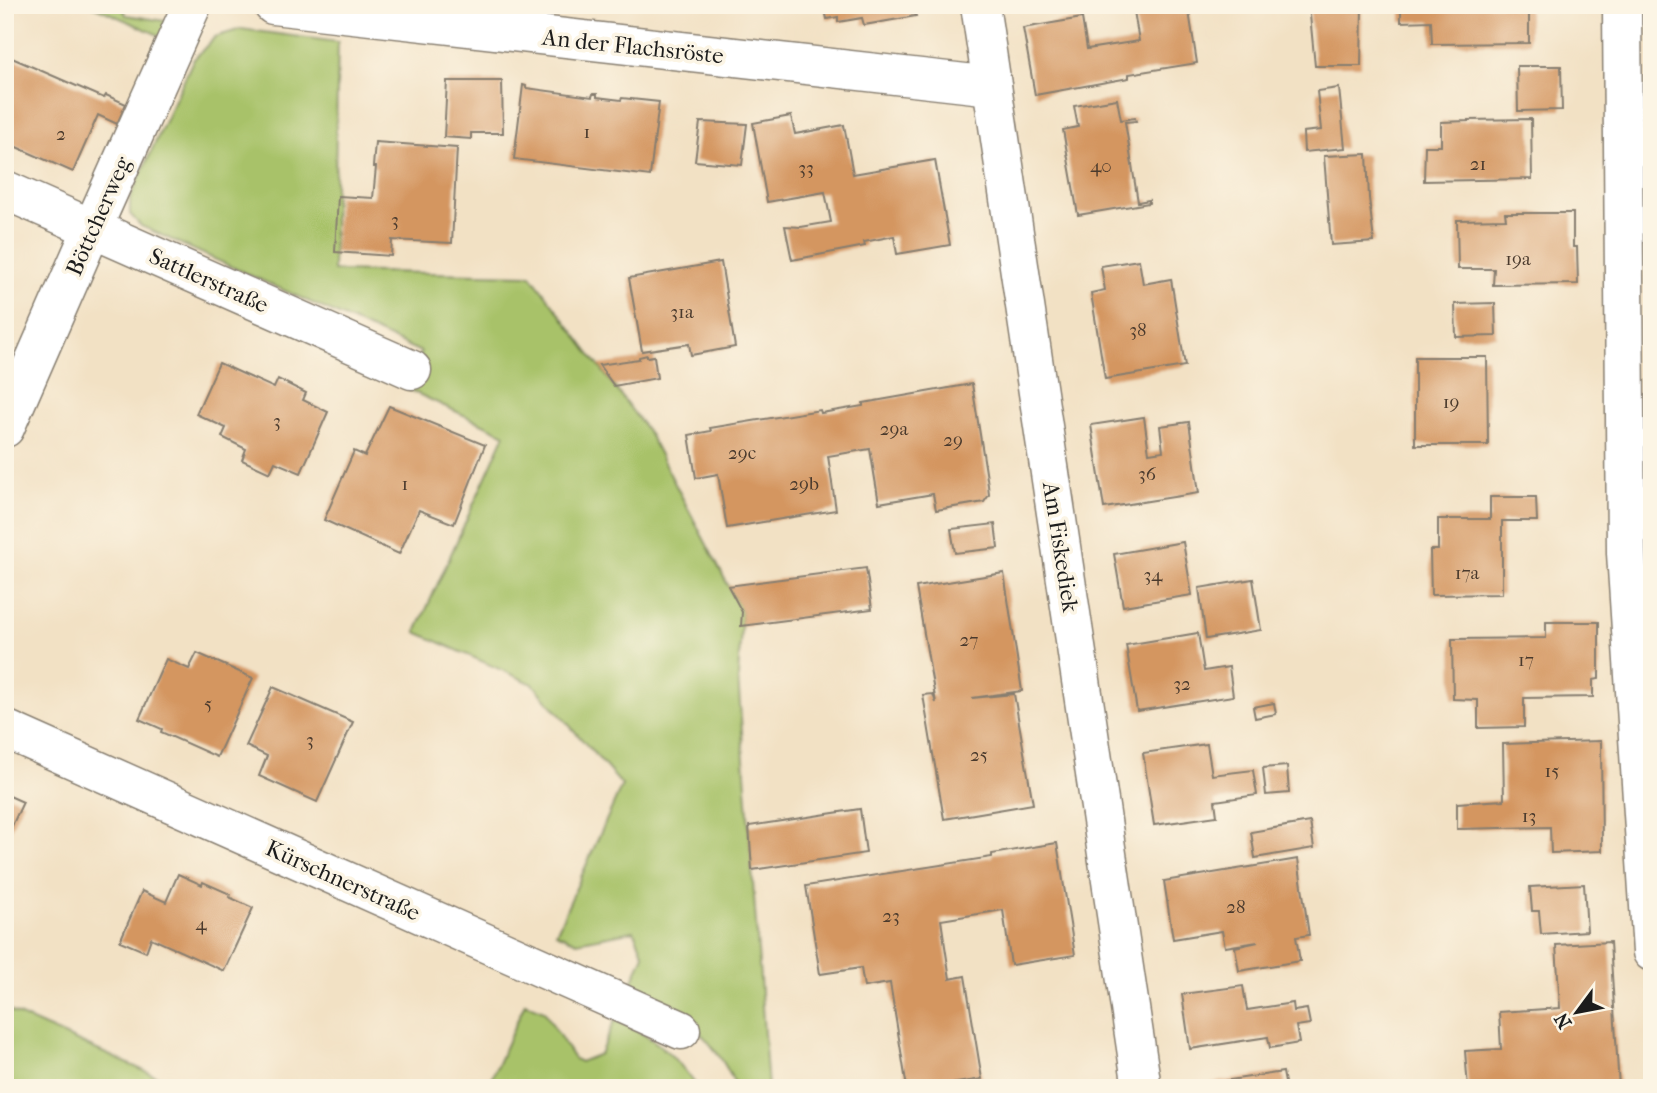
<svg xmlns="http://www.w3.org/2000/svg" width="1657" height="1093" font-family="'IM FELL French Canon',serif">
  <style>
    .green { fill: #a8c269; stroke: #626f42; stroke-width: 2 }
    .building { fill: #d49660 }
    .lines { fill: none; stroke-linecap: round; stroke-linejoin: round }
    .street-casing { stroke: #877e70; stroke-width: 41 }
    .street { stroke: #fff; stroke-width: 38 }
    .labels { text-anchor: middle; stroke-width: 7; stroke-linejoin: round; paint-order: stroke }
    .number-label { font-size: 19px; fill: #4a3a2d }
    .street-label { font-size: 23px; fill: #1c1c1c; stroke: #fcf5e5 }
  </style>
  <rect width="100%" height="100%" fill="#fcf5e5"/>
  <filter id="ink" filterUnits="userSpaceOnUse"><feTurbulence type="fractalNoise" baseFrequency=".0143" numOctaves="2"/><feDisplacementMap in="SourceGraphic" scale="14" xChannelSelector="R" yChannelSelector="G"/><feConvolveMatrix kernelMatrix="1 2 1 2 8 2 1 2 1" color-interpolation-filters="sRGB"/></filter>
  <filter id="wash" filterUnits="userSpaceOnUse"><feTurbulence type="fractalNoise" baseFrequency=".00686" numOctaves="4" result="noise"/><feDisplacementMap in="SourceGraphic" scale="28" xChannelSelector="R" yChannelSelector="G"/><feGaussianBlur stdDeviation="1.57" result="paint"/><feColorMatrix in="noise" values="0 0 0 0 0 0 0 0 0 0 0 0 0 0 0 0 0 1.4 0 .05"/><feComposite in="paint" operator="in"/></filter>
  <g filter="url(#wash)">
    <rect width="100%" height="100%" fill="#f2e1c4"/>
    <!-- green -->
    <g class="green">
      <path d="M91,5H122L126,15L172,22L165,38Z"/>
      <path d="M241,29L338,42L333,271L531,275L648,432L742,612L738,677L768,1088H736C727,1063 705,1033 683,1019C666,1008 647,999 629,989L644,955L634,931L577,942L556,933L622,785L533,684L416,632L505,434L405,388L421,352L141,226L130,214V198L193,60L215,37Z"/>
      <path d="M525,1003L544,1011L574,1059L580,1062L600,1054L615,1020C654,1037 674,1053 698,1088H487Z"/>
      <path d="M5,1009L176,1085V1088H5Z"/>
    </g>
    <g id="blocks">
      <!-- building -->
      <g class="building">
        <path d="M824,5H910L912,14L915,13L916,16L864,25L862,18L838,22V17L827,19Z"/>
        <path d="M1133,5H1188L1197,63L1129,74V78L1035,95L1023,28L1082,18L1087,49L1139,41Z"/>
        <path d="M1309,5H1362L1361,66H1315Z"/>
        <path d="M1401,5H1519V8H1529V43L1432,44L1431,21L1401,22Z"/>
        <path d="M5,55L104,98L106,95L126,104L117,124L98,115L73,172L5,142Z"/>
        <path d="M1517,66H1561L1562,110L1518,111Z"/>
        <path d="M447,81H502L503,133H471V139L444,137Z"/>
        <path d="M523,85L526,86V88L592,97L593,94H597V97L621,100L622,98L659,102L650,176L514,159Z"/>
        <path d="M1339,88L1345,148L1304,152L1303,132L1321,130L1317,91Z"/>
        <path d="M1117,99L1121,120L1135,118L1136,121L1125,122L1138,202L1149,200V203L1078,215L1063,130L1078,127L1074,106Z"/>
        <path d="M791,116L795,134L844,125L853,174L935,160L950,245L897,254L894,236L864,242L865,246L792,260L785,226L801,227L831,222L825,192L767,202L753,123Z"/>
        <path d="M1531,119L1532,179L1424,181L1425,146H1441V122L1468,121V120Z"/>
        <path d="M700,122L747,124L742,165L695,161Z"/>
        <path d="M375,142L457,148L452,243L392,240L391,256L335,252L338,196L373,198L376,167H373Z"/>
        <path d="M1367,154L1369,198L1374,242L1331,245L1324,156Z"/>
        <path d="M1505,213H1573V247H1577L1578,284L1493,285L1494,269H1458L1457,220L1506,219Z"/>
        <path d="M1139,260L1143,284L1171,279L1185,366L1105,379L1091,293L1105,290L1101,266Z"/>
        <path d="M721,262L735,347L691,355L689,344L642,351L629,278Z"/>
        <path d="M1495,303L1496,336L1456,337L1455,304Z"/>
        <path d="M647,355V357L654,356L657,378L614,386L599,365L639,359V357Z"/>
        <path d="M1415,357H1487L1488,445H1415Z"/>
        <path d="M219,363L274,388L278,379L306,393L303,400L328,412L301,473L275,462L270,473L242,460L246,449L222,437L226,428L196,414Z"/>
        <path d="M972,384L988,485L989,495L984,502L936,510L933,494L879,503L870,449L828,456L836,510L727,528L718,474L696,478L689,435L711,431L710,428L820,410L821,413L863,406V403Z"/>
        <path d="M389,406L485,445L454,524L419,510L399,554L324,520L354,451L365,456Z"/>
        <path d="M1144,417L1149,453L1163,451L1160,426L1189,422L1199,493L1104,508L1091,425Z"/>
        <path d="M1490,497H1536L1537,521H1502V594L1431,595L1430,550H1438V519H1490Z"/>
        <path d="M995,524L998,548L955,553L951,529Z"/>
        <path d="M1183,542L1192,595L1123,606L1114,554Z"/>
        <path d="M866,568L872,609L741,626L742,612L728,586Z"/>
        <path d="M1004,573L1022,691L972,698L1014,694L1033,804L944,819L923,695L933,694L936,703L916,587Z"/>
        <path d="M1253,579L1261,630L1206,639L1199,588Z"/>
        <path d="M1546,622H1599V679L1593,680V697L1524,698V727L1478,728V700L1453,699L1452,639L1546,638Z"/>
        <path d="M1198,633L1204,671L1229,667L1233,696L1137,711L1126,645Z"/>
        <path d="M197,653L253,678L217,757L161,732L162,729L139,719L166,659L189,669Z"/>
        <path d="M273,687L353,722L317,802L259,776L267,756L246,746Z"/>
        <path d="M1274,703L1276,714L1255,718L1253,707Z"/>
        <path d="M1601,741L1602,851L1551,853L1550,827L1457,829V803L1504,800L1503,744Z"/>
        <path d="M1207,744L1212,775L1253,770L1257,795L1215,801L1217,816L1154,825L1143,753Z"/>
        <path d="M1287,766L1289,793L1266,795L1263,768Z"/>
        <path d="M5,794L23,802L5,841Z"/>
        <path d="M860,809L866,853L752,870L749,826Z"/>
        <path d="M1310,822L1314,848L1255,858L1251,832Z"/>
        <path d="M1057,843L1075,955L1011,965L1003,910L941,920L950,979L965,976L982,1079L925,1088H907L890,983L864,987L861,968L820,974L806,886L992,857V854Z"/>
        <path d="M1298,859L1309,935L1296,937L1300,961L1239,971L1235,947L1258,942L1225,947L1222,931L1173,939L1164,881Z"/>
        <path d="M178,874L202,885L203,882L230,894L229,897L253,908L224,971L151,938L146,952L120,941L142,891L166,902Z"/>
        <path d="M1584,884L1587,931L1541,934L1539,911H1532L1530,887Z"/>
        <path d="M1610,942L1619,1088H1468L1465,1051L1501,1049L1499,1012L1560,1008L1556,945Z"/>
        <path d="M1243,986L1247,1010L1293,1003L1294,1011L1307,1009L1310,1024L1296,1026L1299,1043L1270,1048L1268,1037L1190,1049L1182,994Z"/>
        <path d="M1283,1072L1286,1088H1196V1085Z"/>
      </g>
    </g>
  </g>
  <g filter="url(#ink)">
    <use href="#blocks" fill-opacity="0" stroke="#877e70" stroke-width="2"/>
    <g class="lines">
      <defs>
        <g id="street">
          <path d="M273,5L992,86"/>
          <path d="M980,5L1142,1088"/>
          <path d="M1622,5L1626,553L1652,952"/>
          <path d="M5,190L412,370"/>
          <path d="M5,428L92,229L192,5"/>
          <path d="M5,729L681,1030"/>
        </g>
      </defs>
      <!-- street casing -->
      <use href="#street" class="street-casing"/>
      <!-- street -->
      <use href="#street" class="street"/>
    </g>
  </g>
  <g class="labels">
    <!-- number labels -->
    <g class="number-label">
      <text x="587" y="138">1</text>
      <text x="61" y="140">2</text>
      <text x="1478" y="170">21</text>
      <text x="1101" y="172">40</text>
      <text x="806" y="174">33</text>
      <text x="395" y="226">3</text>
      <text x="1518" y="265">19a</text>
      <text x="682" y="318">31a</text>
      <text x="1138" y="336">38</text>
      <text x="1451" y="408">19</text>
      <text x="277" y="427">3</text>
      <text x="894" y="435">29a</text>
      <text x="953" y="446">29</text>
      <text x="742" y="459">29c</text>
      <text x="1147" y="480">36</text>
      <text x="405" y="490">1</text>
      <text x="804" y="490">29b</text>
      <text x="1467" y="579">17a</text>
      <text x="1153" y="581">34</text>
      <text x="969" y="646">27</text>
      <text x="1526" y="666">17</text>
      <text x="1182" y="690">32</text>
      <text x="208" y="710">5</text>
      <text x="310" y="746">3</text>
      <text x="979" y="761">25</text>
      <text x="1552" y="777">15</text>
      <text x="1529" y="822">13</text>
      <text x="1236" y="913">28</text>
      <text x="891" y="922">23</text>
      <text x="201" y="930">4</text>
    </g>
    <!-- street labels -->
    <g class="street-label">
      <text transform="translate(633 46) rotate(6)" y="8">An der Flachsröste</text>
      <text transform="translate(98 216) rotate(-66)" y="8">Böttcherweg</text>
      <text transform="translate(209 280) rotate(24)" y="8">Sattlerstraße</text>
      <text transform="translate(1061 547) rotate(81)" y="8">Am Fiskediek</text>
      <text transform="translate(343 880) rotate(24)" y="8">Kürschnerstraße</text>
    </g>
  </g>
  <!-- margin -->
  <rect width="1657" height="1093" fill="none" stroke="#fcf5e5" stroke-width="28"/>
  <!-- north arrow -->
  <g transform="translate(1577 1012) rotate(238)" stroke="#fcf5e5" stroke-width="5" paint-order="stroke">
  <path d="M0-5L12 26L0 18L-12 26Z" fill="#1c1c1c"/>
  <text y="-10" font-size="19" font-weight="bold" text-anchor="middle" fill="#1c1c1c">N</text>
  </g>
</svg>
